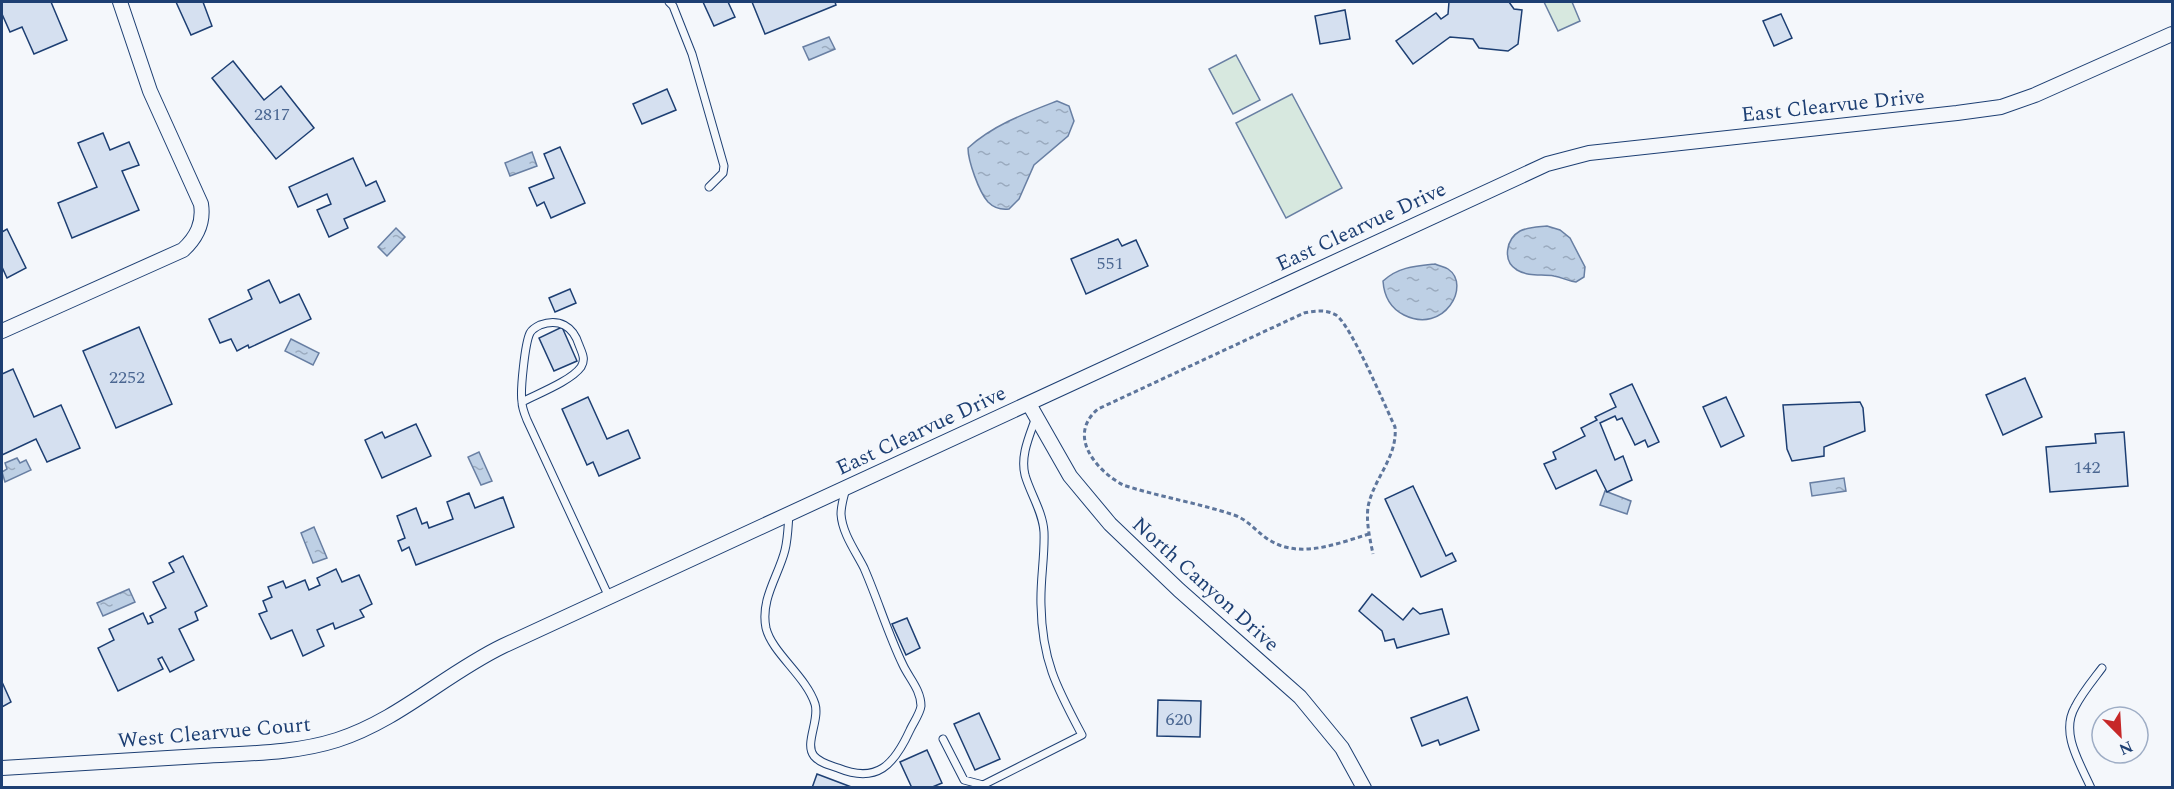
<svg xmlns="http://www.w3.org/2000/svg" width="2174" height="789" font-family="Spectral,serif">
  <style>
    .pitch { fill: #d7e8df; stroke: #687fa3; stroke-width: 1.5 }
    .water { fill: url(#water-ripples); stroke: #687fa3; stroke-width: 1.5 }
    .building { fill: #d5e0f0; stroke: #1d3f73; stroke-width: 1.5 }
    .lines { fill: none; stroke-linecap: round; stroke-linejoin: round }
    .lane-casing { stroke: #1d3f73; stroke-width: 9 }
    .street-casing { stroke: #1d3f73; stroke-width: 16 }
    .path { stroke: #5e769c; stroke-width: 3; stroke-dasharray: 4.5 3; stroke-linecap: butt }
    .lane { stroke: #f4f7fb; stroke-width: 7 }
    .street { stroke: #f4f7fb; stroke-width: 14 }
    .labels { text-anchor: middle; stroke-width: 4.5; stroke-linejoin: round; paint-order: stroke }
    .number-label { font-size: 18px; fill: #4b6792 }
    .street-label { font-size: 21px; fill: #1d3f73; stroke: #f4f7fb }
  </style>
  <defs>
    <pattern id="water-ripples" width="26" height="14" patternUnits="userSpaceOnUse" patternTransform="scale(1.5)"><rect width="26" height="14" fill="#bed0e5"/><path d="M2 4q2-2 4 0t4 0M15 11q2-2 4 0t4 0" fill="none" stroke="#9aaabe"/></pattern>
  </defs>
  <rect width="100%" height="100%" fill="#f4f7fb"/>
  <!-- pitch -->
  <g class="pitch">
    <path d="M1544,2H1572L1580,21L1558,31Z"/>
    <path d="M1236,55L1260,100L1233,114L1209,69Z"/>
    <path d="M1292,94L1342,188L1286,218L1236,123Z"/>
  </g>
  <!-- water -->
  <g class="water">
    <path d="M829,37L835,49L809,60L803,47Z"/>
    <path d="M1057,101L1069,106L1074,121L1068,136L1034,165L1019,199L1009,209C1001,210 994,208 988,202C979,192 968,161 968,148C993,125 1026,113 1057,101Z"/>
    <path d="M532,152L537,166L510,176L505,163Z"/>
    <path d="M1547,226L1560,230L1570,238L1585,267L1584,277L1576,282C1567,281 1562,277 1554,276C1541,274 1529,277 1517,270C1502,261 1506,239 1520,231C1528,227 1538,227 1547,226Z"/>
    <path d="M396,228L405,237L387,256L378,247Z"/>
    <path d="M1435,264C1439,266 1445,267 1448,269C1472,285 1444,335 1404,315C1390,308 1384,296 1383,281C1398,267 1415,266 1435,264Z"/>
    <path d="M291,339L319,353L313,365L285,351Z"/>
    <path d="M479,452L492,481L481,485L468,457Z"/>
    <path d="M17,458L20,463L26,460L31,470L5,482L2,472L7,469L5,463Z"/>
    <path d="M1844,478L1846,491L1812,496L1810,483Z"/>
    <path d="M1605,491L1631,501L1627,514L1600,505Z"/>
    <path d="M314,527L327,558L313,563L301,533Z"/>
    <path d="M129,589L135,602L103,616L97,603Z"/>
  </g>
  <!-- building -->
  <g class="building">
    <path d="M2,2H51L67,40L34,54L22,27L10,32L2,14Z"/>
    <path d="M176,2H203L212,26L191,35Z"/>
    <path d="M703,2H728L735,17L714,26Z"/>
    <path d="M752,2H835L836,5L765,34Z"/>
    <path d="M1449,2H1509L1514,9L1522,10L1518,44L1508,51L1479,48L1473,39L1450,37L1413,64L1396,41L1436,13L1441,19L1448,14Z"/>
    <path d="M1345,10L1350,39L1320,44L1315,16Z"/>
    <path d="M1781,14L1792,38L1774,46L1763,21Z"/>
    <path d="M233,61L264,100L281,86L314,128L276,159L212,78Z"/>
    <path d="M667,89L676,110L642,124L633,104Z"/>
    <path d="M103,133L110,150L129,142L139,165L122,171L139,210L72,238L58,203L97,187L78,143Z"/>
    <path d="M560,147L585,203L551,218L544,202L537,206L529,188L554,178L544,154Z"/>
    <path d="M353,158L366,186L376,181L385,201L344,219L348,228L329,237L317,210L331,204L327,194L298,207L289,187Z"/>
    <path d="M7,229L26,268L7,278L2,267V232Z"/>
    <path d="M1118,239L1122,246L1136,240L1148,266L1086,294L1071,259Z"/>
    <path d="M269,280L280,303L299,294L311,319L249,348L248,345L237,351L231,339L220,343L209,319L252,299L248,290Z"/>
    <path d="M570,289L576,303L555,312L549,298Z"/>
    <path d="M139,327L172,404L116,428L83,351Z"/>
    <path d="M562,327L577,361L554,371L539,338Z"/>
    <path d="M13,369L34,417L61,405L80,448L47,462L36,439L2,455V374Z"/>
    <path d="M2025,378L2042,417L2003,435L1986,395Z"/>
    <path d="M1632,384L1659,442L1648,447L1645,440L1635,445L1622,418L1617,420L1615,416L1600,423L1615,460L1623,456L1632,480L1607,492L1596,470L1556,489L1544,464L1556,459L1553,452L1585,436L1581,428L1597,420L1595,417L1616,407L1610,394Z"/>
    <path d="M588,397L607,439L628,430L640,458L599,476L593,462L587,465L562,409Z"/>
    <path d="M1726,397L1744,436L1721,447L1703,407Z"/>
    <path d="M1860,402L1863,408L1865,431L1824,447V456L1792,461L1787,449L1783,405Z"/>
    <path d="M416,424L431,456L382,478L365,440L382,432L385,438Z"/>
    <path d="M2124,432L2128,486L2050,492L2046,447L2096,443L2095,434Z"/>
    <path d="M1413,486L1446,556L1452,553L1456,561L1421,577L1385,499Z"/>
    <path d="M469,493L475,508L503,497L514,527L416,565L409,547L402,551L398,541L405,538L397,516L416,508L422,524L427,522L429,528L453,519L447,502Z"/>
    <path d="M183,556L207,606L195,612L198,620L179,629L194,660L170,672L162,657L158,659L163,669L118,691L98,648L114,640L109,629L143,613L148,624L153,622L150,616L166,608L153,582L174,572L169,563Z"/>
    <path d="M336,569L342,582L359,575L372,604L360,610L364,617L335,629L333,623L317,630L324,646L303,656L292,630L271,639L259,614L267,611L263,601L272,597L268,587L283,581L286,588L305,580L309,590L320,585L317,578Z"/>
    <path d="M1372,594L1403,620L1413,608L1420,614L1442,609L1449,634L1397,648L1394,639L1385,641L1382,631L1359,611Z"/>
    <path d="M907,618L920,648L906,655L892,624Z"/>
    <path d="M2,682L11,702L2,707Z"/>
    <path d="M1467,697L1479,730L1440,745L1438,740L1422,746L1411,718Z"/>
    <path d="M1158,700L1201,701L1200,737L1157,736Z"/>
    <path d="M979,713L1000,759L975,770L954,724Z"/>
    <path d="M927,750L942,783L930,788H912L900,762Z"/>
    <path d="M817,774L854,788H812Z"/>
  </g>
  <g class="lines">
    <defs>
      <g id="lane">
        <path d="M669,2L673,6L692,54L724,166L723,173L709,187"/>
        <path d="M522,402C537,394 571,381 581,367C586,359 582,353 579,345C573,326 559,318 540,325C536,327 532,329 530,333C525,343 520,391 522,402C522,408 525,415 527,420L609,597"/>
        <path d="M789,514C788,526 788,538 785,550C779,575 760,599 766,628C772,653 806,676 815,704C820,720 804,744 814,756C820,763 829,765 838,768C877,784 894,765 910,730C913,723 920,714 921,706C921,690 909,678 903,665C888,634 878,600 864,568C856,552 842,533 841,514C841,505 844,496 846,488"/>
        <path d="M943,739L964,780L983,785L1082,735C1057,688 1042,661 1041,605C1040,581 1045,556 1044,532C1043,512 1030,493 1025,475C1020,455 1030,435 1036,417"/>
        <path d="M2091,788C2080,763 2060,733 2075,707C2082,693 2093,680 2102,668"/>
      </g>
      <g id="street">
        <path d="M2,331L183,250C197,237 204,223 201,204L150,91L120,2"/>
        <path d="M1029,404L1070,476L1110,524L1179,590L1300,697L1342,748L1364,788"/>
        <path d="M2,768C68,764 135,760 201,756C247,753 293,754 337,740C399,720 445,674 503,646L1547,164L1589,153L1957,113L2001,107L2035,95L2172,34"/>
      </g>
    </defs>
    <!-- lane casing -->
    <use href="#lane" class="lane-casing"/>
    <!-- street casing -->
    <use href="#street" class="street-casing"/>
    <!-- path -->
    <path class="path" d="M1369,534C1339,543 1301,559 1271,541C1258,534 1249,520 1234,515C1198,503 1160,497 1123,485C1097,471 1066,436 1098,409L1304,313C1314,311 1326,309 1336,315C1351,325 1385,406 1395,427C1398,457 1373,479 1368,507C1366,523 1370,539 1373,554"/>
    <!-- lane -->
    <use href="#lane" class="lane"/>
    <!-- street -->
    <use href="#street" class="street"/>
  </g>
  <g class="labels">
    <!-- number labels -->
    <g class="number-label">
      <text x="272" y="120">2817</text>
      <text x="1110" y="269">551</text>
      <text x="127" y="383">2252</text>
      <text x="2087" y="473">142</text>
      <text x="1179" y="725">620</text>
    </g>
    <!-- street labels -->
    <g class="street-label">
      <text transform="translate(1833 105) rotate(-6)" y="7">East Clearvue Drive</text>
      <text transform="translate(1361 226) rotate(-25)" y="7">East Clearvue Drive</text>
      <text transform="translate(921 430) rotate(-25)" y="7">East Clearvue Drive</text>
      <text transform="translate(1206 584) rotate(42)" y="7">North Canyon Drive</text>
      <text transform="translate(214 732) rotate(-5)" y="7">West Clearvue Court</text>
    </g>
  </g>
  <!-- border -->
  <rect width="2174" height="789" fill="none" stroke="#1d3f73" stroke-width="6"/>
  <!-- north arrow -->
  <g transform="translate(2120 735) rotate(156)"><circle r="28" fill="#f4f7fb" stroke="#9eadc5" stroke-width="1.5"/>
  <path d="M0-4.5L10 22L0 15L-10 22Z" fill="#c62828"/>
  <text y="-9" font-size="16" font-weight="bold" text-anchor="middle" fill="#1d3f73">N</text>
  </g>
</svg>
